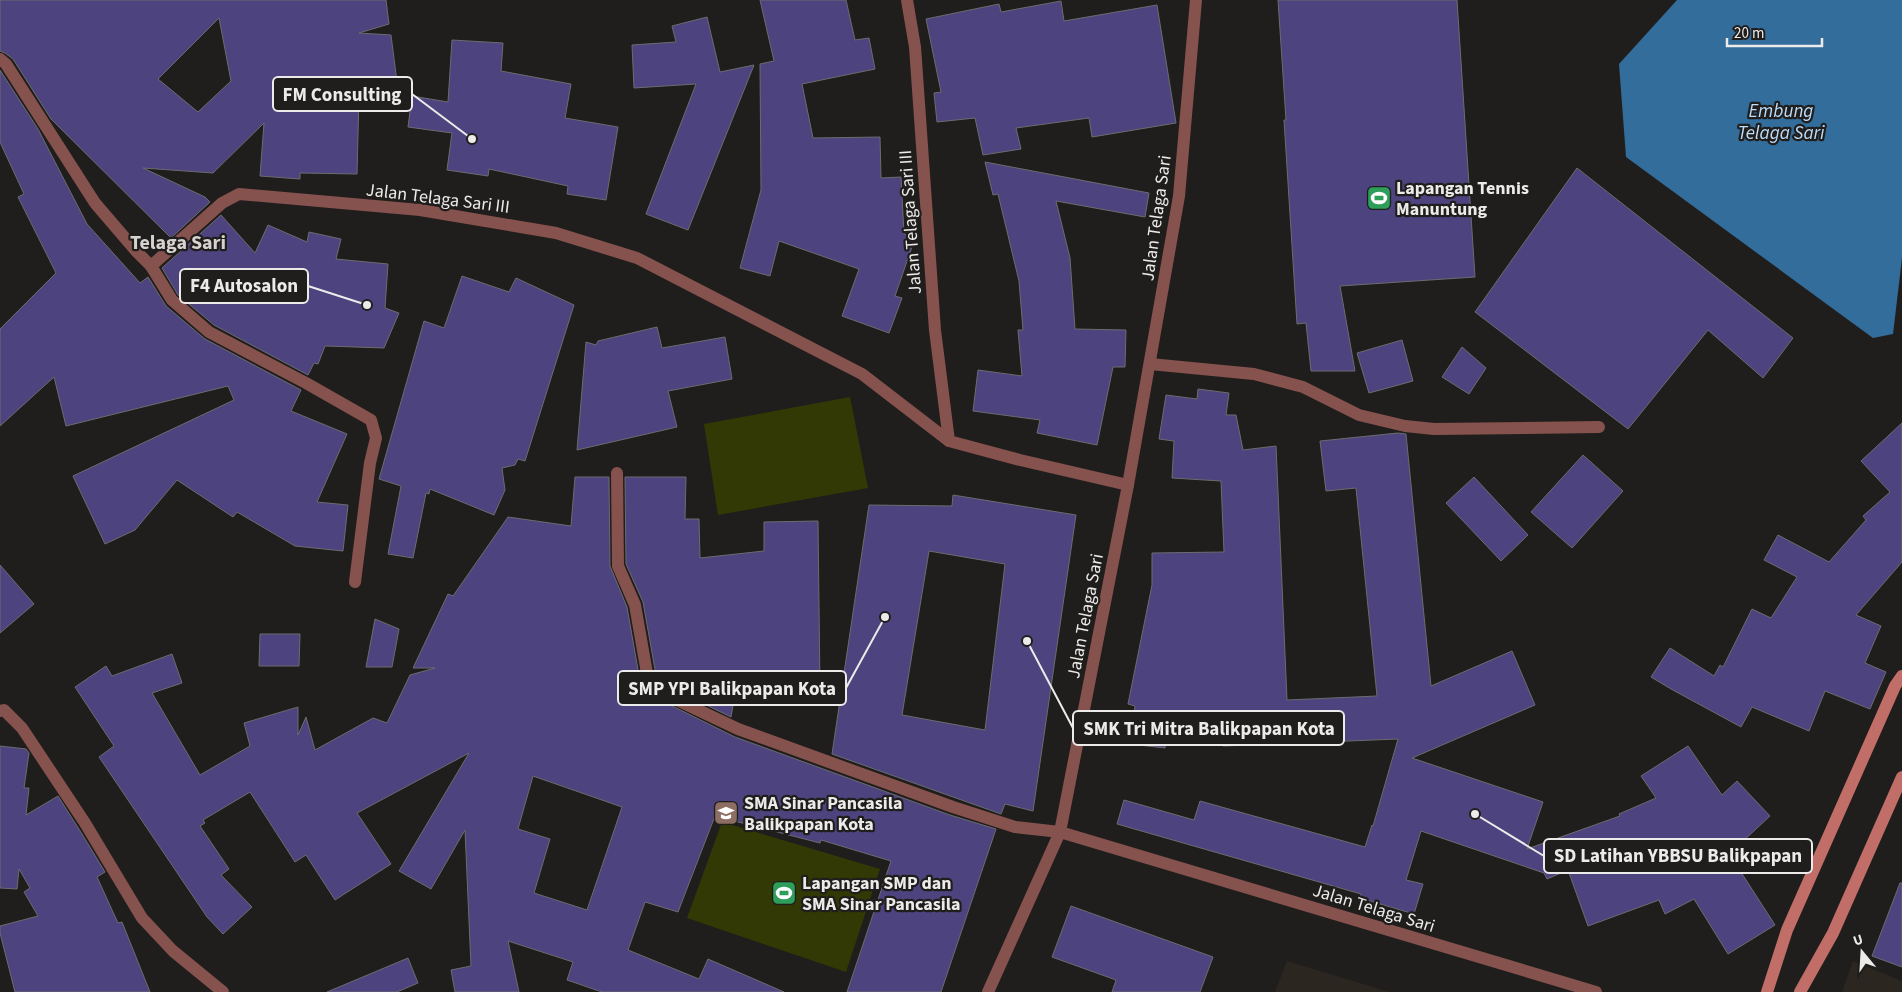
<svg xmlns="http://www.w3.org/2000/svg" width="1902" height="992" font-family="'Source Sans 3',sans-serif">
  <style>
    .built { fill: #2c2620 }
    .green { fill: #333905 }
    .water { fill: #326d9c }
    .building { fill: #4d437e; stroke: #6c6c6f; fill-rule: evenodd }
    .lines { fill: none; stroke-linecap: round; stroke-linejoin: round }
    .street { stroke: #86524e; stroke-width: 12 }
    .secondary { stroke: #c16e68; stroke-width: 12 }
    .labels { text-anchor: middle; stroke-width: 4.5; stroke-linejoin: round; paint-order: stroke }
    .poi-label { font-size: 18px; font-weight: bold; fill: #edebea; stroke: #201e1c; text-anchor: start }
    .street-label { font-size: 18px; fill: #edebea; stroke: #201e1c }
    .water-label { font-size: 19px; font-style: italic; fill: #bddcf8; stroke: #201e1c }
    .quarter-label { font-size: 20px; font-weight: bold; fill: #d5d2d0; stroke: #201e1c }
    .leader { fill: none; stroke: #edebea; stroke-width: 2 }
    .callout-dot { fill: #edebea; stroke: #201e1c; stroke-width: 2 }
    .callout { fill: #201e1c; stroke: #edebea; stroke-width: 2 }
    .callout-label { font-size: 19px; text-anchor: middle; font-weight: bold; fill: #edebea }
  </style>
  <rect width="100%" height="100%" fill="#201e1c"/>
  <!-- built -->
  <g class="built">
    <path d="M1287,961L1389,992H1275Z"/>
    <path d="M1853,961L1902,981V992H1842Z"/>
  </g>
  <!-- green -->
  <g class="green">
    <path d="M850,397L868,488L718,515L704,424Z"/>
    <path d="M722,822L880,869L846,972L687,918Z"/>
  </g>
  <!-- water -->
  <path class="water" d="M1677,0H1902V258L1893,334L1873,338L1626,157L1619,64Z"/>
  <!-- building -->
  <g class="building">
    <path d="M0,0H386L389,24L359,33L391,35L398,90L359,96L357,174L300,173V179L260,176L264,123L213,173L143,168L205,197L210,202L171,238L51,119L13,59L5,53L0,51ZM219,18L231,81L198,112L158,79Z"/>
    <path d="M760,0H846L855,40L869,38L875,69L802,84L813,138L880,137L881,178L901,177L904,234L915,238L895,296L902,298L889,333L842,316L859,269L779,241L770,276L740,268L761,190L760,64L774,61Z"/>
    <path d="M1278,0H1457L1475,277L1340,286L1355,371H1311L1306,323L1297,324L1284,120H1286Z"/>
    <path d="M1061,1L1064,21L1157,5L1176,123L1092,137L1089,118L1016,128L1021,149L983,155L975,118L937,122L934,93L941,92L926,19L999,4L1001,12Z"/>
    <path d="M707,17L720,72L754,65L688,230L646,214L696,84L634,88L632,45L676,42L672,26Z"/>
    <path d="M452,40L503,43L501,71L571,84L565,118L618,127L606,200L567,194L568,186L489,169L488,176L447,170L452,133L408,127L412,96L448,102Z"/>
    <path d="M0,70L38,129L87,224L140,283L148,277L166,306L205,339L301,390L291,411L347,434L317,502L348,505L343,551L295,546L237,512L233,517L177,480L135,530L105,544L73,476L234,400L228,386L66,426L54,377L0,426V329L56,273L18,197L24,194L0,142Z"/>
    <path d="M985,162L1149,193L1145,217L1056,201L1070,258L1075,329L1126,330L1125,367H1113L1097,445L1037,433L1040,420L973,411L978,370L1022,376L1018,330H1023L1019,281L998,194L993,195Z"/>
    <path d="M1577,168L1793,338L1763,378L1708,330L1628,429L1475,312Z"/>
    <path d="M221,215L255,253L268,225L307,242L309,232L341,239L336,259L388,264L385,308L399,313L384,348L325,346L318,364L314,363L308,375L214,325L178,295L162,268Z"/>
    <path d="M462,276L509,292L516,278L574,305L525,461L518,459L515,465L502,468L505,490L494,515L430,489L429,494L426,493L413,558L388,554L401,486L379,479L424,321L444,328Z"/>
    <path d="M657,327L662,348L725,337L732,379L668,391L677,427L577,450L586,342L596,345L598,341Z"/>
    <path d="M1402,340L1413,381L1369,393L1357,353Z"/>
    <path d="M1462,347L1486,368L1469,394L1442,377Z"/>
    <path d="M1198,389L1229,393L1226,415H1236L1243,450L1276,446L1287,700L1377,696L1356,488L1326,491L1320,441L1398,433L1406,434L1431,686L1512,651L1535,705L1412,758L1543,802L1527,849L1620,816L1619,814L1656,798L1641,776L1688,746L1722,795L1737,781L1770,816L1741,843L1750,859L1737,866L1775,925L1728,954L1694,899L1665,914L1659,900L1588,926L1568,870L1547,879L1544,873L1421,831L1406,880L1423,884L1414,914L1360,898L1361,894L1117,824L1124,800L1194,820L1200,801L1365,847L1372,825L1373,826L1398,739L1223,746V723L1169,713L1165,748L1130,744L1135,706L1128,704L1152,585V553L1224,552L1221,481L1172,478L1174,441L1159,439L1166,395L1197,399Z"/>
    <path d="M1902,423V562L1856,615L1881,626L1865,663L1886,672L1870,709L1825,691L1809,731L1752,707L1741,727L1671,689L1651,677L1670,648L1714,676L1720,665L1723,667L1752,609L1771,618L1797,577L1764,560L1778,535L1829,562L1866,520L1863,516L1890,492L1861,461Z"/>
    <path d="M1583,455L1623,491L1572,548L1531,512Z"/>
    <path d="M575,477H609L610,566L627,607L640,681L652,696L735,737L950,815L996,829L941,992H847L891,861L821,840L820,843L715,816L678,912L645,902L628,950L699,979L708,959L784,992H602L567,980L573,962L508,941L519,992H455L451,970L471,966L465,830L431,889L399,871L469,753L357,813L391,864L335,900L306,855L295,862L250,792L203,820L205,823L200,826L229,869L221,875L252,907L223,934L207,917L99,757L114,746L75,687L106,666L112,676L172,654L182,683L152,693L200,775L250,746L244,723L298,707V735L306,717L315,750L373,718L387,723L410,675L435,668H413L448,594L453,596L508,517L571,526ZM533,776L622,807L587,910L534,893L550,839L518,829Z"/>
    <path d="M625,477H686L685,519H699L700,558L764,551V522L818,521L820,691L779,682V684L738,678L731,717L663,684L656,675L643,602L626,564Z"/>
    <path d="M1474,477L1528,535L1501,561L1446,503Z"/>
    <path d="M953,495L1076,515L1033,811L1005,804L1001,814L832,754L869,505L952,506ZM929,551L1005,564L985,730L902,715Z"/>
    <path d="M0,565L34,604L0,633Z"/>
    <path d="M375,619L399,629L392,667H366Z"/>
    <path d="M260,634H300L299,666H259Z"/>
    <path d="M0,746L26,749L29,753L24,788H29L26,815L58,796L82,834L105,872L97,877L118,923L122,922L150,992H15L0,933V926L38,916L24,892L30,888L19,869L17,889L0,888Z"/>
    <path d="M1900,883H1902V967L1872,956Z"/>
    <path d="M1071,906L1213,957L1200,992H1112L1116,980L1052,957Z"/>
    <path d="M408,958L418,983L397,992H327Z"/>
  </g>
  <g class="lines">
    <!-- street -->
    <g class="street">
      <path d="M907,0L915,47L935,330L949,441L1020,460L1128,485"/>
      <path d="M1196,0L1179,196L1128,485L1060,832L1596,992"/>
      <path d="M0,59L6,64L95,203L137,252L151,266L172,300L209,332L306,383L371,420L376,438L370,463L355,582"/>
      <path d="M151,266L222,203L239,194L420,210L556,233L637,258L862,374L949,441"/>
      <path d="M1150,364L1254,374L1303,387L1359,415L1405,426L1434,429L1599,427"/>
      <path d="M617,473L618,566L635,605L648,679L658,691L738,729L953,807L1015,827L1060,832L988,992"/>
      <path d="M0,711L4,710L22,728L85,823L142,918L173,951L223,992"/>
    </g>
    <!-- secondary -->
    <g class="secondary">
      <path d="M1767,992L1787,930L1895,686L1902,676"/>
      <path d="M1800,992L1833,933L1902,777"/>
    </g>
  </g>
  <!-- icons -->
  <defs>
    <symbol id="stadium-square" viewBox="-11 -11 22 22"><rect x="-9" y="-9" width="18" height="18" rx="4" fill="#2e9e5b" stroke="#201e1c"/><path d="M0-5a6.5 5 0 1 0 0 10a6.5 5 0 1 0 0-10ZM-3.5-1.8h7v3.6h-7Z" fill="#fff"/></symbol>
    <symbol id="school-square" viewBox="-11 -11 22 22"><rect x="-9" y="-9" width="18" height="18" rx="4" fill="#8d6e63" stroke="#201e1c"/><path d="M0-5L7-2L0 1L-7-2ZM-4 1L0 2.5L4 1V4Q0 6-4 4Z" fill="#fff"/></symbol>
  </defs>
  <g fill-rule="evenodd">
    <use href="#stadium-square" x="1365" y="184" width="28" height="28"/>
    <use href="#school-square" x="712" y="799" width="28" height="28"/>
    <use href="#stadium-square" x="770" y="879" width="28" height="28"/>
  </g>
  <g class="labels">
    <!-- poi labels -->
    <g class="poi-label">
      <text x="1396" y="194">Lapangan Tennis<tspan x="1396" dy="21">Manuntung</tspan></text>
      <text x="744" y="809">SMA Sinar Pancasila<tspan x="744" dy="21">Balikpapan Kota</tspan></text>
      <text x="802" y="889">Lapangan SMP dan<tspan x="802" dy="21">SMA Sinar Pancasila</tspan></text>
    </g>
    <!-- street labels -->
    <g class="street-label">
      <text transform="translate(438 198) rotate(7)" y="6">Jalan Telaga Sari III</text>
      <text transform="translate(1156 218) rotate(-82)" y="6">Jalan Telaga Sari</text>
      <text transform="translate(910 222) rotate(-94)" y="6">Jalan Telaga Sari III</text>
      <text transform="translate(1085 616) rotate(-79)" y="6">Jalan Telaga Sari</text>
      <text transform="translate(1374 908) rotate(17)" y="6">Jalan Telaga Sari</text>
    </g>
    <!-- water labels -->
    <g class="water-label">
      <text x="1781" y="117">Embung<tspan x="1781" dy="22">Telaga Sari</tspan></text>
    </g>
    <!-- quarter labels -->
    <g class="quarter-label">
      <text x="178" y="249">Telaga Sari</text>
    </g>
  </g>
  <!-- callouts -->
  <path class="leader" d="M472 139L412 94M367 305L308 286M885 617L846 688M1027 641L1073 728M1475 814L1544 856"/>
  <g class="callout-dot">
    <circle cx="472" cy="139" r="5"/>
    <circle cx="367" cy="305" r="5"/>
    <circle cx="885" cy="617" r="5"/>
    <circle cx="1027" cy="641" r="5"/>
    <circle cx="1475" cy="814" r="5"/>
  </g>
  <g class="callout">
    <rect x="273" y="77" width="139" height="34" rx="5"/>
    <rect x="180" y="269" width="128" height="34" rx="5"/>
    <rect x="618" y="671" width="228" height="34" rx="5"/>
    <rect x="1073" y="711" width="271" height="34" rx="5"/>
    <rect x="1544" y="839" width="268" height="34" rx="5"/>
  </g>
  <g class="callout-label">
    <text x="342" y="101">FM Consulting</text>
    <text x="244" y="292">F4 Autosalon</text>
    <text x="732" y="695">SMP YPI Balikpapan Kota</text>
    <text x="1209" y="735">SMK Tri Mitra Balikpapan Kota</text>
    <text x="1678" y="862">SD Latihan YBBSU Balikpapan</text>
  </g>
  <!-- north arrow -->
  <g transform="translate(1862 952) rotate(342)" stroke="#201e1c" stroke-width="4" paint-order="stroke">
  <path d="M0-4L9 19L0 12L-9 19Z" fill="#edebea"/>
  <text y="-8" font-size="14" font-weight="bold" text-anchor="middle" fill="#edebea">U</text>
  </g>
  <!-- scale -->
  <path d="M1727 38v8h95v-8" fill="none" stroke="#edebea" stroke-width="2.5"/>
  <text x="1734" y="38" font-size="15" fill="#edebea" stroke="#201e1c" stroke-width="4" paint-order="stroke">20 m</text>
</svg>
